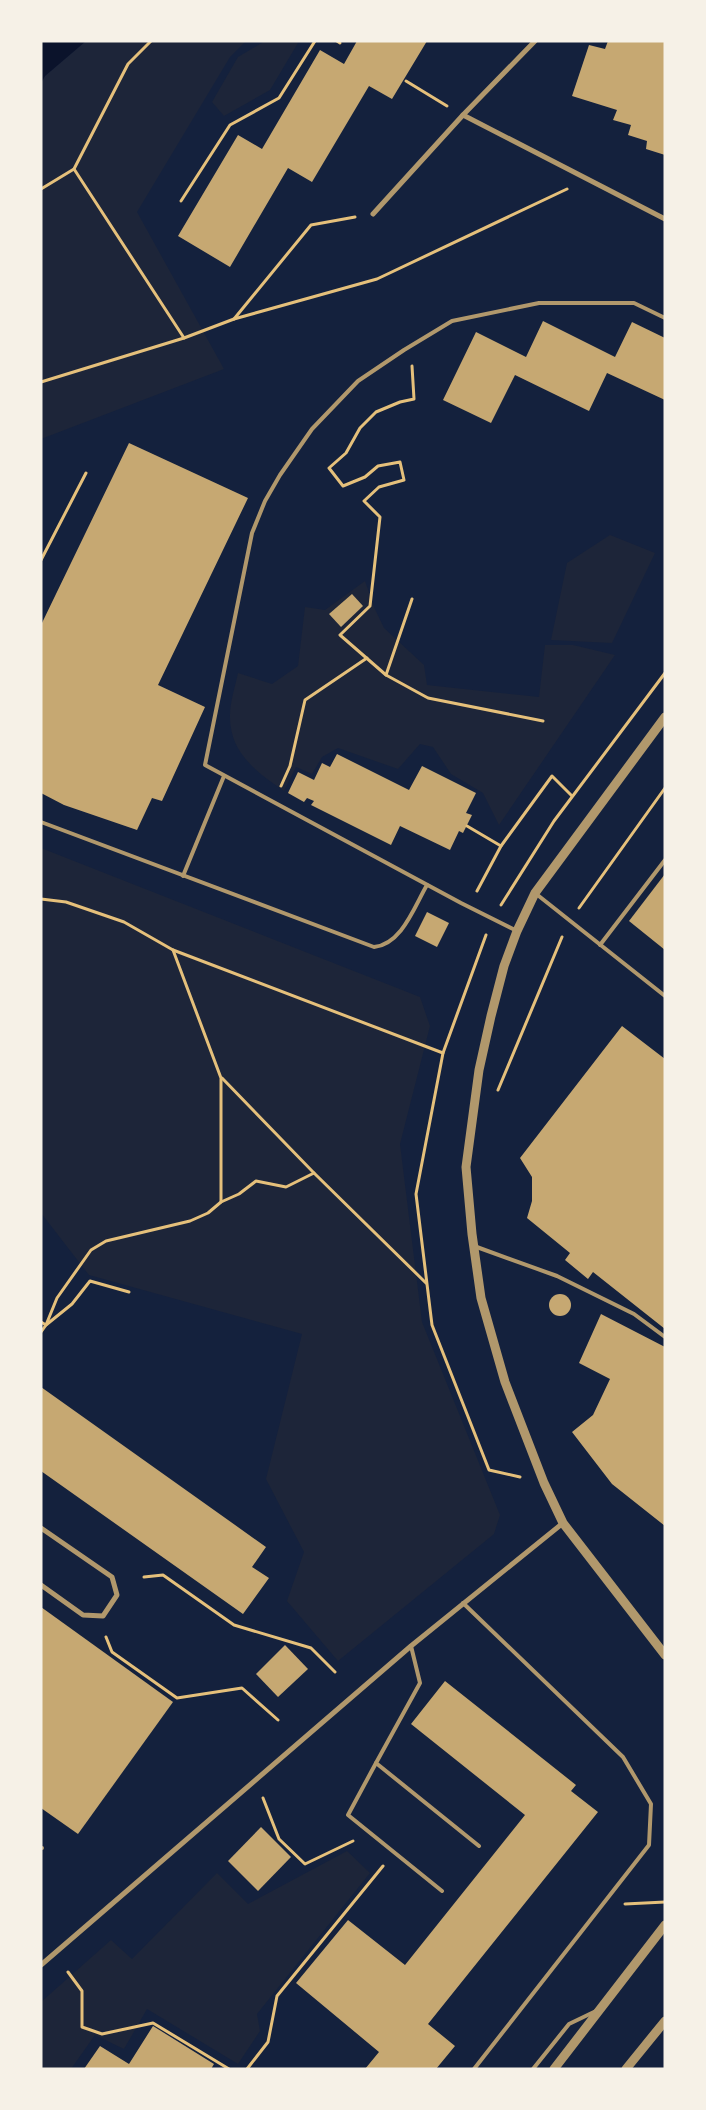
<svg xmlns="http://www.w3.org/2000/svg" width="706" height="2110" font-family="'Sofia Sans Condensed',sans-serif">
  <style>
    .green { fill: #1d2539 }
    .water { fill: #0b132b }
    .building { fill: #c6a872 }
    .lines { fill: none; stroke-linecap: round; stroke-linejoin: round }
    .path { stroke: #e5c07b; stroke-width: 3 }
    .service { stroke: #b1986c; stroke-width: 4 }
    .minor { stroke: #b1986c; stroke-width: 5 }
    .tertiary { stroke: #b1986c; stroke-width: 9 }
  </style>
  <rect width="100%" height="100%" fill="#14213d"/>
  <!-- green -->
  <g class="green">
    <path d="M86,41H246L230,57L137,212L224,369L41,439V83L45,76Z"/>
    <path d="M265,41H296L298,43L270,90L224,116L212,102L238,57Z"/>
    <path d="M610,535L655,553L612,643L551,640L567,563Z"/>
    <path d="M365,581L374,607L384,628L424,665L427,685L539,697L545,645H573L615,655L499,825L483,793L451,774L433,747L420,744L398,769L338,748L322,757L312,774L296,767L284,791C257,772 229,753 230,715C230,702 235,687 238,673L272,684L298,666L305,607L325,610Z"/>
    <path d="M41,848L420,997L430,1026L400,1144L422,1322L500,1515L494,1534L338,1661L287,1601L304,1552L266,1479L302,1334L89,1275L41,1213Z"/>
    <path d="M347,1851L370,1873L257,2014L260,2031L238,2064L147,2009L124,2049L95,2035L71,2069H41V2002L111,1940L132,1959L217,1873L248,1904Z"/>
  </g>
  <!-- water -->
  <path class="water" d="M41,41H86L45,76L41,83Z"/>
  <!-- building -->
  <g class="building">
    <path d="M357,41H427L392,99L369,86L312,182L288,168L230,267L178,236L238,135L262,149L320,50L344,64Z"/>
    <path d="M608,41H665V155L646,149L647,141L628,135L631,125L613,120L617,110L572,96L589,45L605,49Z"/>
    <path d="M543,321L615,357L632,322L665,338V400L607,373L589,411L515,375L491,423L443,400L476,332L526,357Z"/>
    <path d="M129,443L248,498L158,685L205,707L162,801L152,798L137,830L64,805L41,793V625Z"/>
    <path d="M352,594L363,606L341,627L329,614Z"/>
    <path d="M337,754L409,790L422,766L476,793L466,813L472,815L463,833L459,831L450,850L400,826L391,845L311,805L314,801L307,798L304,802L288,793L298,772L314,780L322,763L330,767Z"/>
    <path d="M665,874V950L629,921Z"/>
    <path d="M427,912L449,923L437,947L415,936Z"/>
    <path d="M622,1026L665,1059V1329L593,1272L588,1279L565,1260L570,1253L527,1218L532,1201V1177L520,1158Z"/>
    <circle cx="560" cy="1305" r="11"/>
    <path d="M601,1314L665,1347V1526L612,1484L572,1432L593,1415L610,1379L579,1363Z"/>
    <path d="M41,1387L266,1547L252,1567L269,1578L243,1614L41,1471Z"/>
    <path d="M41,1607L173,1702L78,1834L41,1808Z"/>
    <path d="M285,1645L308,1669L278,1697L256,1674Z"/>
    <path d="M445,1681L576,1785L571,1791L598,1812L428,2024L455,2046L436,2069H365L379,2052L296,1983L348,1920L405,1965L525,1815L411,1724Z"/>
    <path d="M261,1827L291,1857L258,1891L228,1861Z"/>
    <path d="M153,2026L214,2064L211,2069H84L100,2046L129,2064Z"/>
  </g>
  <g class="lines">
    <!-- path -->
    <g class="path">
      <path d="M337,41L340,43"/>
      <path d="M406,81L447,106"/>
      <path d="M74,169L184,338"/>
      <path d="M41,189L74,169L128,64L151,41"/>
      <path d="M181,201L230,125L279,98L315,41"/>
      <path d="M234,319L311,225L355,217"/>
      <path d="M41,382L184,338L234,319L377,279L567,189"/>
      <path d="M41,560L86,473"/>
      <path d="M412,599L386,675L428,698L543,721"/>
      <path d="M386,675L340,635L370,606L380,517L364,501L379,487L404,480L400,462L378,466L365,477L343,486L329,468L346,453L360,428L376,412L400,402L414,399L412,366"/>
      <path d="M281,786L290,766L305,700L367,658"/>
      <path d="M467,826L501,846"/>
      <path d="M477,891L501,846L552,776L572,796"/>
      <path d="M41,899L66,902L124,922L173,950L443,1053"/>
      <path d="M501,905L554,821L665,673"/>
      <path d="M579,908L665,788"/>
      <path d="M486,935L443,1053L416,1194L432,1325L489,1470L520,1477"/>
      <path d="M222,1078L314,1173L426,1283"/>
      <path d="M498,1090L562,937"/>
      <path d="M221,1202L239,1194L256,1181L286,1187L314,1173"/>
      <path d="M41,1322L46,1325L57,1298L91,1250L106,1241L190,1221L208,1213L221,1202V1078L173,950"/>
      <path d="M41,1332L46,1325L72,1304L90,1281L129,1292"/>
      <path d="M144,1577L163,1575L234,1625L311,1648L335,1672"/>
      <path d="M106,1637L112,1652L177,1698L242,1688L278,1720"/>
      <path d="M263,1798L279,1839L305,1864L353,1841"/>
      <path d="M625,1904L665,1902"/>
      <path d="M68,1972L82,1991V2027L102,2034L153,2023L229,2069"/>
      <path d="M247,2069L268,2042L277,1996L383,1866"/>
    </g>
    <!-- service -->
    <g class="service">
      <path d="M41,822L374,947C402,944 414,907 427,885"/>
      <path d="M183,876L224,776"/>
      <path d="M535,893L665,996"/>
      <path d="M517,931L461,903L205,765L252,533L265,501L280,475L312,429L358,381L404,350L452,321L539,303H634L665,318"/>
      <path d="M600,945L665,860"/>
      <path d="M474,1246L557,1276L634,1314L665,1337"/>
      <path d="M463,1603L623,1757L651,1804L649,1845L474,2069"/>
      <path d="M411,1646L420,1683L376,1763L479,1846"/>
      <path d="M376,1763L348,1815L442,1891"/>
      <path d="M41,1848H42"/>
      <path d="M533,2069L569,2024L596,2011"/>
    </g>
    <!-- minor -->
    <g class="minor">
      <path d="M463,115L665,219"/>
      <path d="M373,214L463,115L535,41"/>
      <path d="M41,1528L112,1577L117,1595L103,1616L83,1615L41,1585"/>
      <path d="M41,1965L411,1646L563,1523"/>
    </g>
    <!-- tertiary -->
    <g class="tertiary">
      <path d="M665,717L535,893L517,931L504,966L491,1016L479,1070L466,1167L472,1234L481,1298L505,1382L544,1483L563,1523L665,1655"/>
      <path d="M554,2069L665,1925"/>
      <path d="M626,2069L665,2021"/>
    </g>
  </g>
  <!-- border -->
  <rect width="706" height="2110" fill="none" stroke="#f6f1e7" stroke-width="85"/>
</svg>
